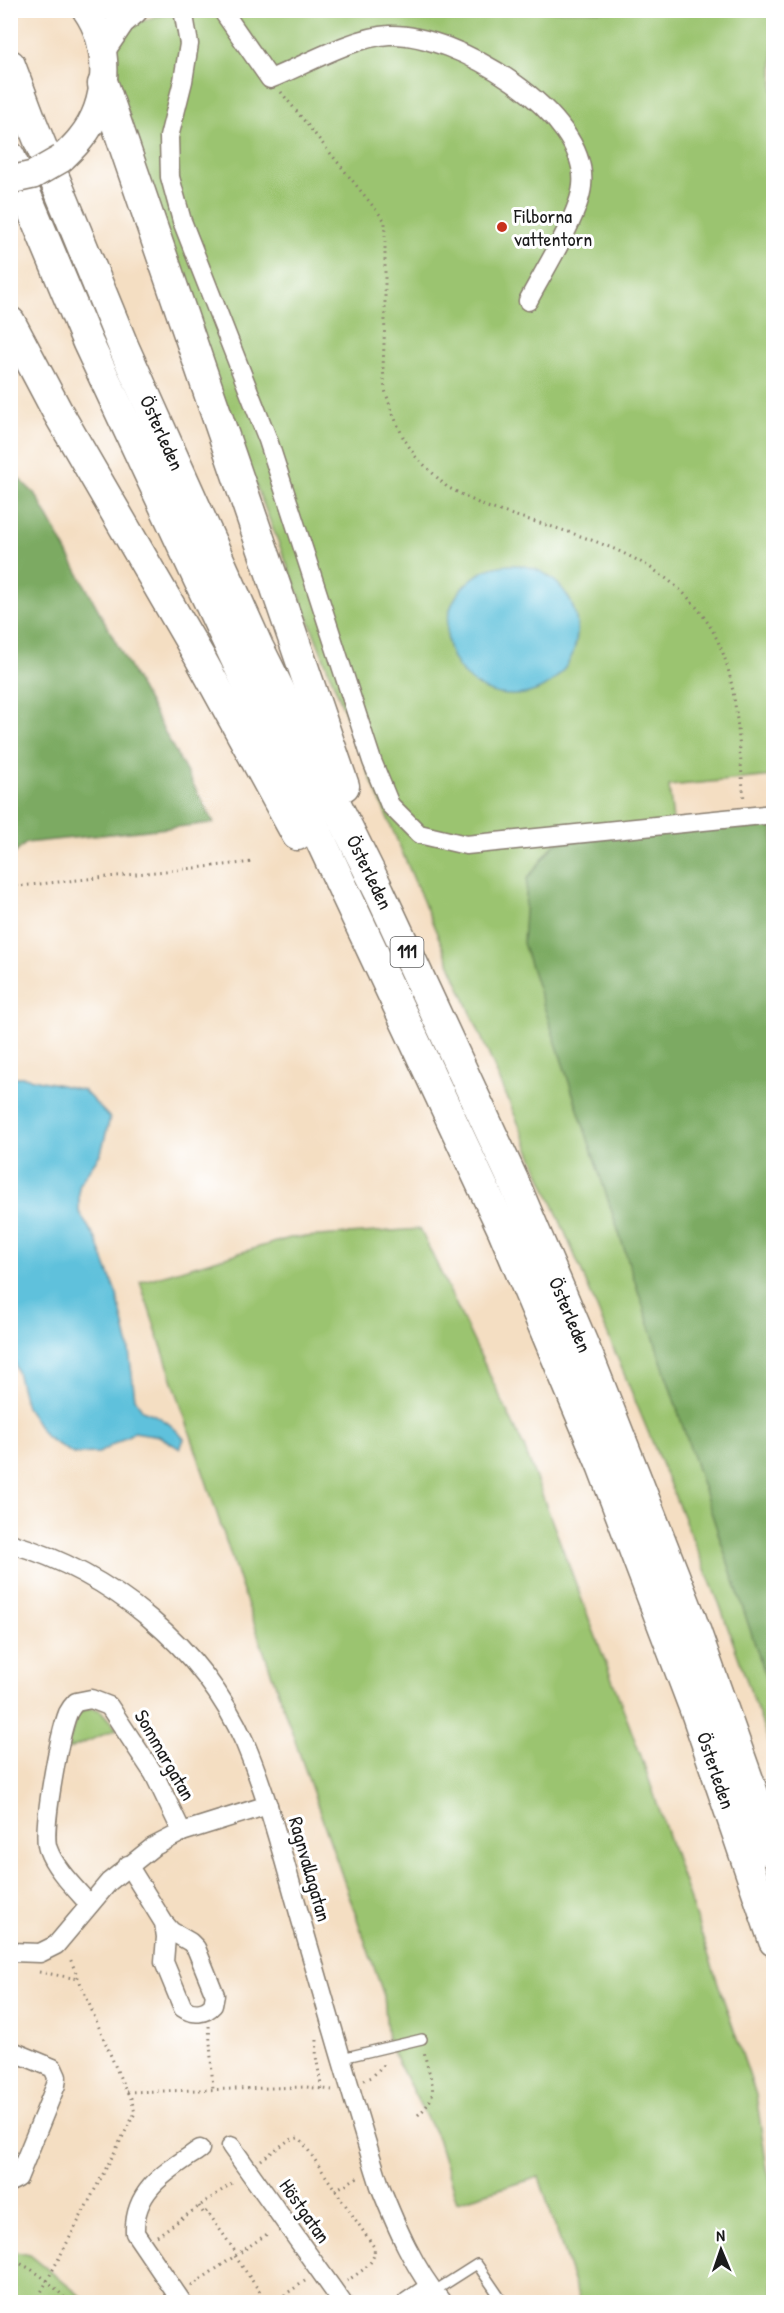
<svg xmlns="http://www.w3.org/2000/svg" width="784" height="2313" font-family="'Patrick Hand',sans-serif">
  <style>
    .green { fill: #9bc470; stroke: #5c7046; stroke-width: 1.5 }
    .forest { fill: #7caa62; stroke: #4c633f; stroke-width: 1.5 }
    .water { fill: #5ec1dc; stroke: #3d6e7c; stroke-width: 1.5 }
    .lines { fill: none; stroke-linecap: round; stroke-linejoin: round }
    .lane-casing { stroke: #887d6f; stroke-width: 12 }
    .street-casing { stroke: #887d6f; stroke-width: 21 }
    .secondary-casing { stroke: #887d6f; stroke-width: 30 }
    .primary-casing { stroke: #887d6f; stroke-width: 33 }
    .path { stroke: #887d6f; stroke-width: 3; stroke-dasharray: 1.5 4.5; stroke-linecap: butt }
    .lane { stroke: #fff; stroke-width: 9 }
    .street { stroke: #fff; stroke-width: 18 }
    .secondary { stroke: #fff; stroke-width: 27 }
    .primary { stroke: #fff; stroke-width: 30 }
    .secondary-bridge-casing { stroke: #887d6f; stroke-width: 30; stroke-linecap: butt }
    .secondary-bridge { stroke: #fff; stroke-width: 27 }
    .poi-dot { fill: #c8321e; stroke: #fff; stroke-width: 2 }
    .labels { text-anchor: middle; stroke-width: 6; stroke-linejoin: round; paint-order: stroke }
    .shield { fill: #fff; stroke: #606060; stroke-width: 1.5 }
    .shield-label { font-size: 18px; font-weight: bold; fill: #1c1c1c }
    .poi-label { font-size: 20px; fill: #1c1c1c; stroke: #fff; text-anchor: start }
    .street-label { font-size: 20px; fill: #1c1c1c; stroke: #fff }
  </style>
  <rect width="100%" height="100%" fill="#fff"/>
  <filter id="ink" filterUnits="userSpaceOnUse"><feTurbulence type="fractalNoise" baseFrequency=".0167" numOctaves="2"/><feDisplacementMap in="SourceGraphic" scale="12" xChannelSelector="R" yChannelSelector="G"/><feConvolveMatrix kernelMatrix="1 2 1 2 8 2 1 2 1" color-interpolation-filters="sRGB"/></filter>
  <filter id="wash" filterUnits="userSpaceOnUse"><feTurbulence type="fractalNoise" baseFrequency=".008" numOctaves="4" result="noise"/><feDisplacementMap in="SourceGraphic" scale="24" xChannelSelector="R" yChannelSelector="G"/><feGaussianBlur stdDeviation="1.35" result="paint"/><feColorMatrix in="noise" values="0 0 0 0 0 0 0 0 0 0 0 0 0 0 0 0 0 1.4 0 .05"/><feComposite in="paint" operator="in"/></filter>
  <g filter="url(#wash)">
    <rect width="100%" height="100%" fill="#f4dec2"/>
    <!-- green -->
    <g class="green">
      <path d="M191,11H773V776L669,786L773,1699V1754L719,1603L581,1270L373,784L203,350L115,88L116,40L129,26L157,16L191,13Z"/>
      <path d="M420,1229L524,1447L641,1756L756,2095L767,2168L773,2191V2302H580L539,2177L457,2202L437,2138L388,2043L384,1996L239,1580L140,1282L290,1238Z"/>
      <path d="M91,1708L100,1710L117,1729L67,1750L77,1713Z"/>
      <path d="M11,2251L30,2255L83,2298L81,2302H11Z"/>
    </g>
    <!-- forest -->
    <g class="forest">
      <path d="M11,471L36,495L214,823L26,843L11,857Z"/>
      <path d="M773,821V1699L523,943L527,879L555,843Z"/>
    </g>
    <!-- water -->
    <g class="water">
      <circle cx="512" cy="630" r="65"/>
      <path d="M10,1077H24L83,1090L110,1118L101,1153L79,1184V1212L96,1239L117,1295L128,1343L135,1398L142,1410C160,1416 172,1424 184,1439L180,1449L159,1436L134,1432L99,1453L73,1454L46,1437L26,1407L10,1344Z"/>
    </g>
  </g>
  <g filter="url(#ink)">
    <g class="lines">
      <defs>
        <g id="lane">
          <path d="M342,2058L422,2039"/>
          <path d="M433,2292L477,2264L503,2302"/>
        </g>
        <g id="street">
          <path d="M183,10L189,44L183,81L169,137L170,177L182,221L268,440L372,761L390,805L419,834L466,845L774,814"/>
          <path d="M222,10L270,79C305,65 353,37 389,35C454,32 590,113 582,186C579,216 543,272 528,301"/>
          <path d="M10,1543C111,1573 202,1646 245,1743C269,1800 284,1861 301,1920C327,2009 352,2098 380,2186C396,2226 414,2269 442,2302"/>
          <path d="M128,1865L164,1923L166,1937L164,1962L183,2008C193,2015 205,2014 213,2005L215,1995L196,1948L190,1942L171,1931L164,1923"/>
          <path d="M89,1904C75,1888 55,1869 48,1849C41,1830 60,1733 68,1713C70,1709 73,1705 76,1702L91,1699L109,1706L154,1774L182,1832"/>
          <path d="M10,1952L40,1953L56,1945L109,1882L153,1847L182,1832L268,1805"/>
          <path d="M10,2050L53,2068L57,2077L56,2085L18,2178L10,2182"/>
          <path d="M231,2146L342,2302"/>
          <path d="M182,2302L135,2233C133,2189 168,2171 200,2149"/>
          <path d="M407,2302L429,2287"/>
        </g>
        <g id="secondary">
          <path d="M102,49L121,21L134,10"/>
          <path d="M61,159C68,152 75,146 81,138C109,104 112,47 86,10"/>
        </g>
        <g id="primary">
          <path id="s1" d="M10,65L33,126L124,348L258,647L379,891L512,1178L590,1361L690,1616L774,1853"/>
          <path d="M103,84L344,786"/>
          <path id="s2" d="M10,157L88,343L503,1230L602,1465L697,1715L774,1941"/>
          <path d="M10,322L57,411L199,656L297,835"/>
        </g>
      </defs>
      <!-- lane casing -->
      <use href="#lane" class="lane-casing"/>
      <!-- street casing -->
      <use href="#street" class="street-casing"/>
      <!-- secondary casing -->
      <use href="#secondary" class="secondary-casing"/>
      <!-- primary casing -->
      <use href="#primary" class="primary-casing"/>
      <!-- path -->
      <g class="path">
        <path d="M281,92L385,221V319L383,368L385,390L392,412L403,437L415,456L447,487L484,506C575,536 687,553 724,656C738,695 740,758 744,800"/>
        <path d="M10,887L253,862"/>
        <path d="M10,1463L14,1468L13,1527"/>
        <path d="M39,1972L79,1979"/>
        <path d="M209,2026L213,2090"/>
        <path d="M317,2040L316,2056L322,2090"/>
        <path d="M364,2080L372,2077L383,2065L382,2060"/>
        <path d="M127,2092L306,2087L332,2090"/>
        <path d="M418,2115C444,2092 428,2080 424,2050"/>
        <path d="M261,2160L289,2140L298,2138L302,2141L374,2247C377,2264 359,2272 347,2281"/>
        <path d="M335,2190L360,2176"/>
        <path d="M199,2206L204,2214L207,2211L237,2254"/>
        <path d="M157,2236L235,2181"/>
        <path d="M235,2256L267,2302"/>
        <path d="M10,2259C35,2269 51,2282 68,2302"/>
        <path d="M191,2286L270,2232"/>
        <path d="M36,2302L135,2113L131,2098L124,2087L69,1956"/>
        <path d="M274,2302L305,2281"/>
      </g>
      <!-- lane -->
      <use href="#lane" class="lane"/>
      <!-- street -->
      <use href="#street" class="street"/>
      <!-- secondary -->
      <use href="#secondary" class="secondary"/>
      <!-- primary -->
      <use href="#primary" class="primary"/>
      <defs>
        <path id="secondary-bridge" d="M10,180L33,175L61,159"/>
      </defs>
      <!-- secondary-bridge casing -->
      <use href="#secondary-bridge" class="secondary-bridge-casing"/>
      <!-- secondary-bridge -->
      <use href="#secondary-bridge" class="secondary-bridge"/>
    </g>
  </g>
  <!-- markers -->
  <circle class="poi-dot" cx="502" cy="227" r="6"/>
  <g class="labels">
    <!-- shield labels -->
    <rect class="shield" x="390.5" y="937" width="33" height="30" rx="4.5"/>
    <g class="shield-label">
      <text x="407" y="958">111</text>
    </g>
    <!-- poi labels -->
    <g class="poi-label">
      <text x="514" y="223">Filborna<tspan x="514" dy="23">vattentorn</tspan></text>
    </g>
    <!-- street labels -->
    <g class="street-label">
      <text dy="7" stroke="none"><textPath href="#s1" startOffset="398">Österleden</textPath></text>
      <text dy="7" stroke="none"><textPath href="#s1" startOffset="884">Österleden</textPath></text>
      <text dy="7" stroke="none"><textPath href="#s1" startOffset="1370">Österleden</textPath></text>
      <text transform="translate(165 1755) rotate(60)" y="7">Sommargatan</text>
      <text dy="7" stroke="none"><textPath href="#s2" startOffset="1762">Österleden</textPath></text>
      <text transform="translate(310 1869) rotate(74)" y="7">Ragnvallagatan</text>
      <text transform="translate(305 2211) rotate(55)" y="7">Höstgatan</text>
    </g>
  </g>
  <!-- margin -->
  <rect width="784" height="2313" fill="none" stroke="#fff" stroke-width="36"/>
  <!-- north arrow -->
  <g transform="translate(721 2250) rotate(358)" stroke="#ffffff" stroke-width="4.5" paint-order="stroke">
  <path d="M0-4.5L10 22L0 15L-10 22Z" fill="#1c1c1c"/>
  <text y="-9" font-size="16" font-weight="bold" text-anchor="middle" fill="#1c1c1c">N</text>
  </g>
</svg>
